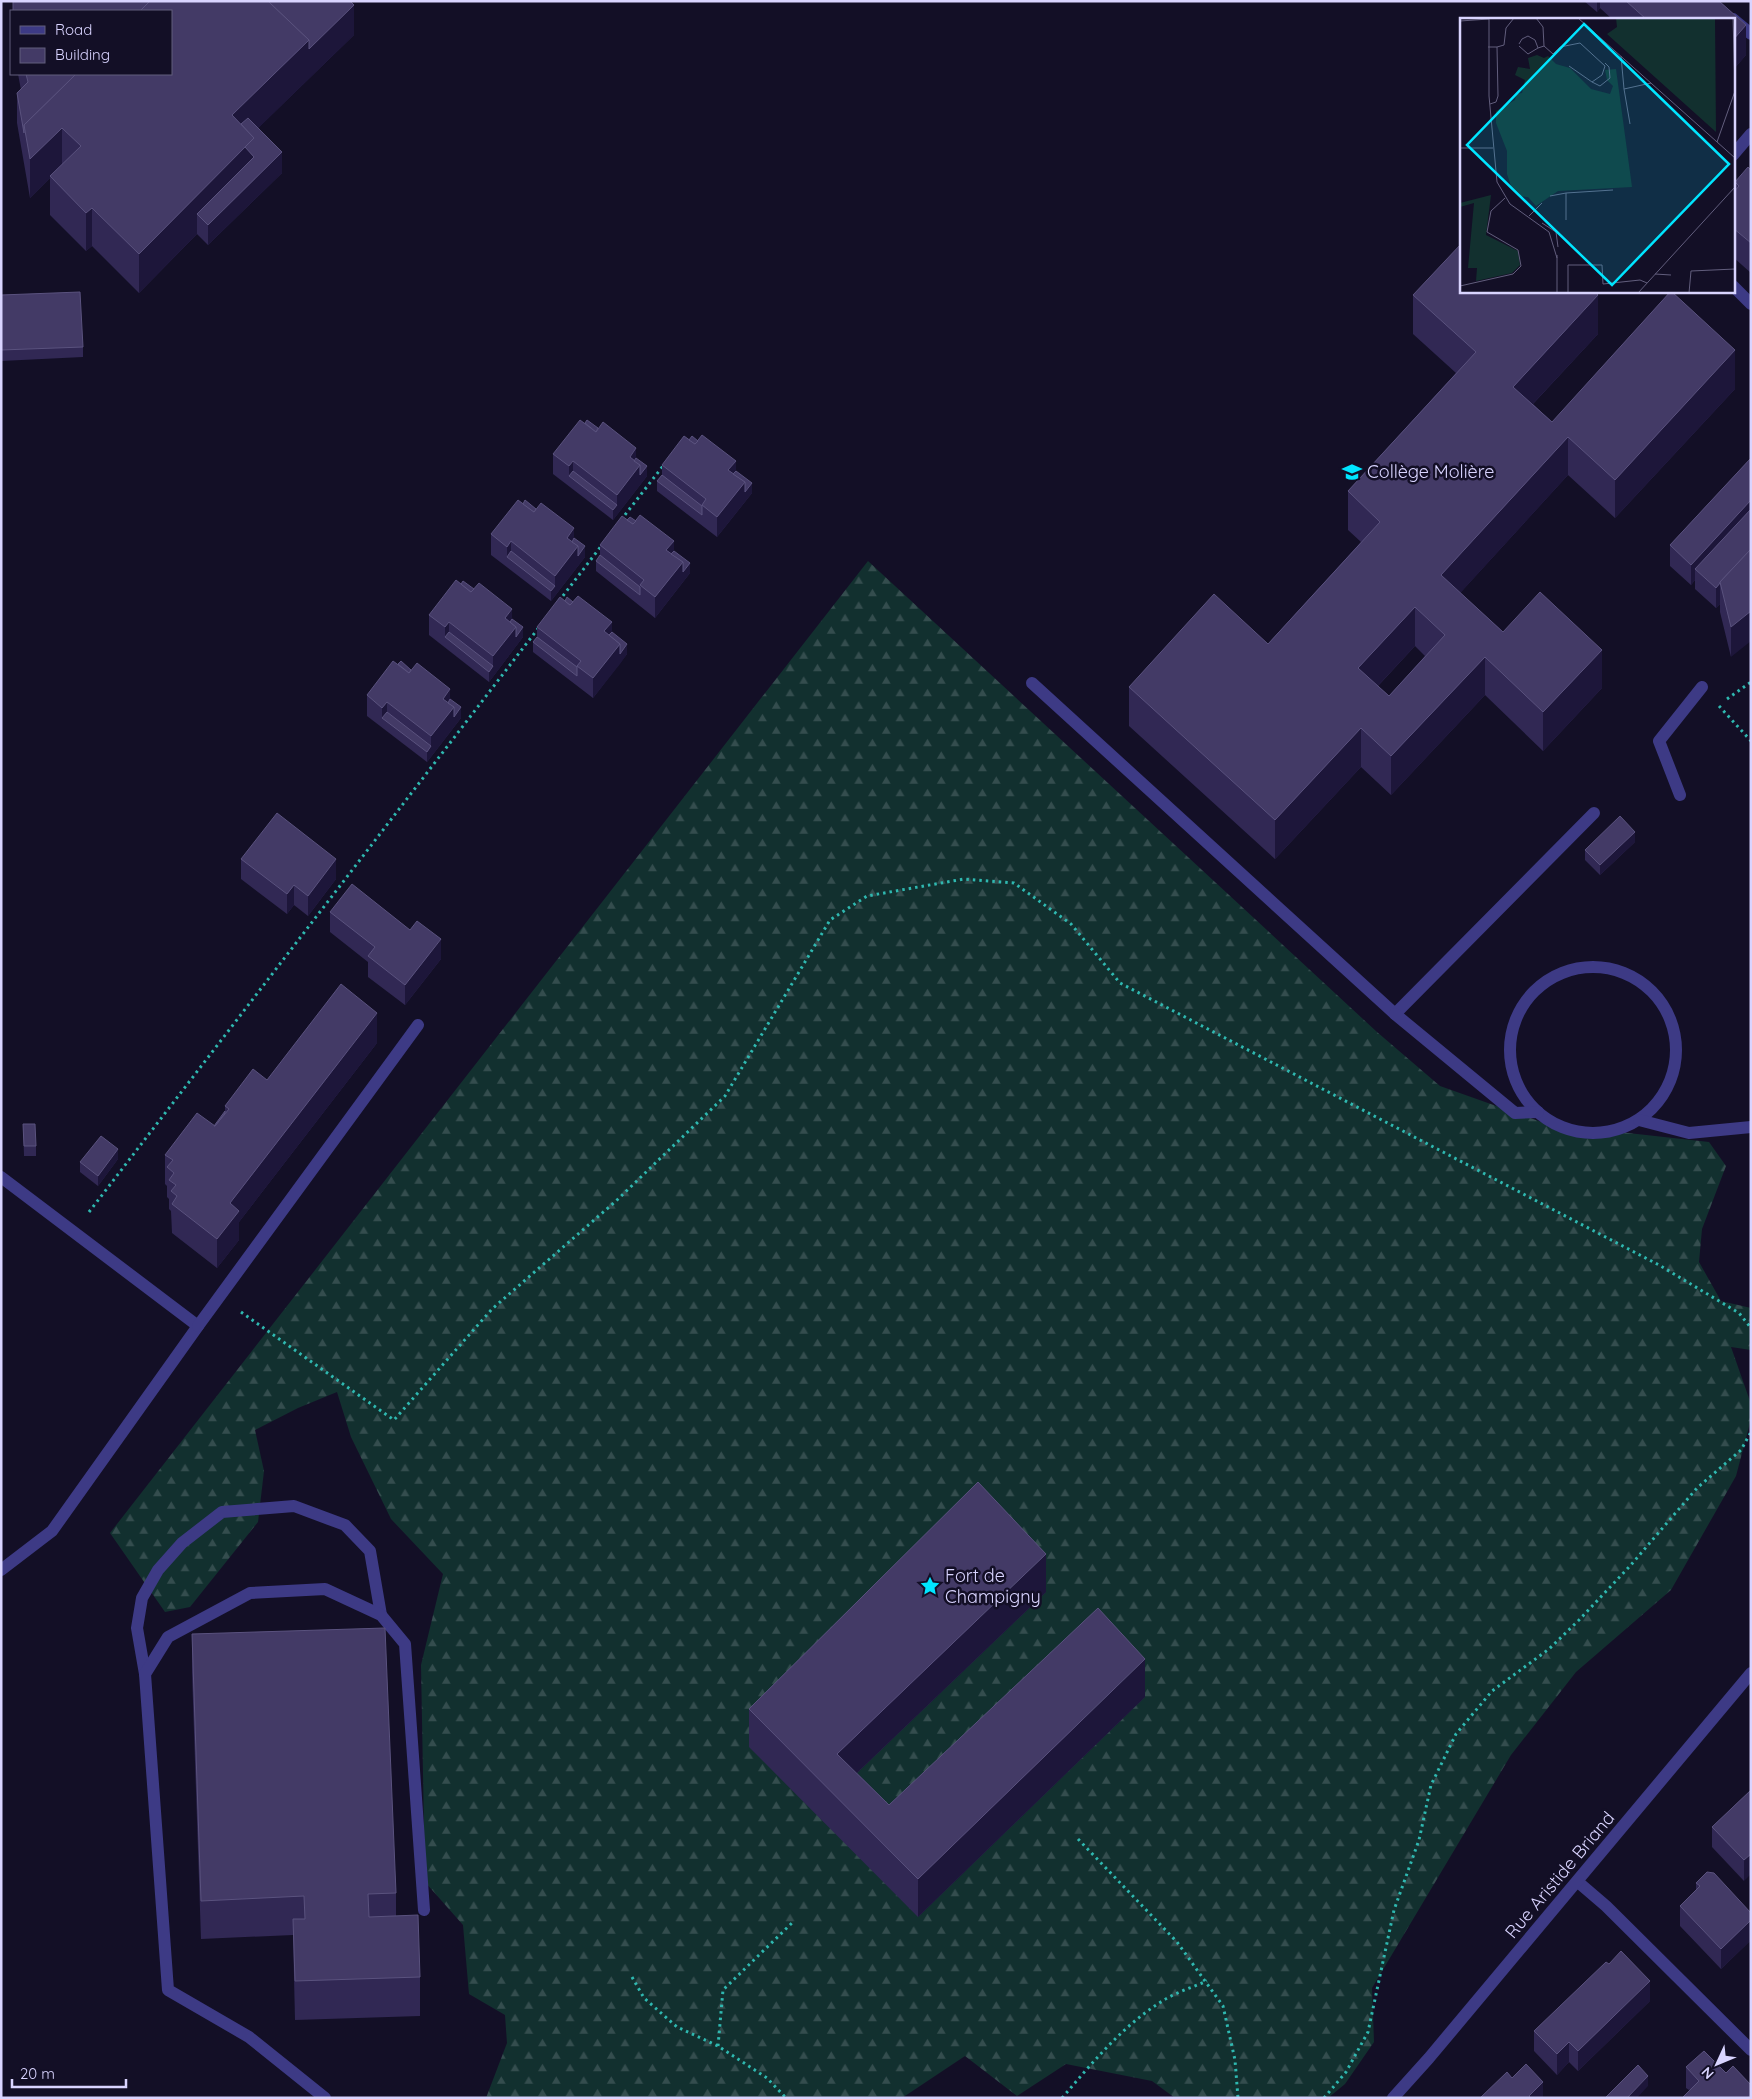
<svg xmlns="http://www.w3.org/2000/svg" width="1752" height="2099" font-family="Quicksand,sans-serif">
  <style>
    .forest { fill: url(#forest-firs) }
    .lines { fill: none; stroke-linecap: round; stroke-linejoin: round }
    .path { stroke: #2fb8b0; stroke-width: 3; stroke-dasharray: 2.5 4; stroke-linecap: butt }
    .service { stroke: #3d3a85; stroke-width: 12 }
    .minor { stroke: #3d3a85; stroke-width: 12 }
    .tertiary { stroke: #3d3a85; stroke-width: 12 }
    .wall { fill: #312854; fill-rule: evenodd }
    .shaded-wall { fill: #1d163a }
    .building { fill: #433a66; stroke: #5a527e; fill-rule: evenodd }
    .labels { text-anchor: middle; stroke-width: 5; stroke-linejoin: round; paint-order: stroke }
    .poi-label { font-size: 18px; fill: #d9d4ff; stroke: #130f26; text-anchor: start }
    .street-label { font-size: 18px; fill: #d9d4ff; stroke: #130f26 }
    .inset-road { fill: none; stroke: #625e7d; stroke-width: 1 }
    .view { fill: #00e5ff; fill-opacity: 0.15; stroke: #00e5ff; stroke-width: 2.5 }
    .inset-edge { fill: none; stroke: #d9d4ff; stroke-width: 2.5 }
  </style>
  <defs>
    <pattern id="forest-firs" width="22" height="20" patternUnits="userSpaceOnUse" patternTransform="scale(1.25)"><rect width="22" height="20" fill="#12302f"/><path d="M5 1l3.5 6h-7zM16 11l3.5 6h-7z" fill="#344d4e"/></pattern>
  </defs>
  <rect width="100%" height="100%" fill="#130f26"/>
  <!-- forest -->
  <path class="forest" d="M868,561L1377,1032L1440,1086L1547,1124L1709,1142L1726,1166L1702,1229L1699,1262L1721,1301L1751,1308V1350L1731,1347L1751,1404V1419L1736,1476L1671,1590L1576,1672L1511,1755L1372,1988L1374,2042L1345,2084L1328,2098H1175L1152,2081L1066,2064L1017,2096L965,2056L902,2098H486L507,2043L505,2015L469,1994L463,1925L425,1882L421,1665L443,1574L391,1519L351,1437L337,1392L298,1408L255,1430L264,1471L258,1522L190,1607L165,1612L110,1533Z"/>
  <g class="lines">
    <!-- path -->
    <g class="path">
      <path d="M621,520L663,466"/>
      <path d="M559,601L602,545"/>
      <path d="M1727,699L1751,682"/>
      <path d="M1719,706L1751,741"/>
      <path d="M89,1212L540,626"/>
      <path d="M241,1312L394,1420L492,1309L616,1201L725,1096L830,920L867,896L964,879L1014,883L1071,924L1120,983L1659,1265L1739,1313L1751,1328"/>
      <path d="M1078,1839L1177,1942L1223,2006L1235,2060L1238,2098"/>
      <path d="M632,1977L644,1998L677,2027L718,2046L767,2078L786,2098"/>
      <path d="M718,2046L723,1990L793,1922"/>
      <path d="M1062,2098C1093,2062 1123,2025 1164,2000C1177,1992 1193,1987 1207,1981"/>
      <path d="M1324,2098L1346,2072L1368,2032L1394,1910L1419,1840L1431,1785L1456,1734L1492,1691L1549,1649L1579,1620L1630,1566L1697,1488L1741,1450L1751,1432"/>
    </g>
    <!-- service -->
    <g class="service">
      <path d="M1733,19L1751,34"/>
      <path d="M1733,155L1751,134"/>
      <path d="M1733,286L1751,304"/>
      <path d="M1032,683L1395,1014L1594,813"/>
      <path d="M1680,795L1659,741L1702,687"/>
      <circle cx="1593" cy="1050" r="83"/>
      <path d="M1395,1014L1515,1113L1538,1112"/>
      <path d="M1639,1120L1689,1133L1751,1127"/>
      <path d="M1,1177L198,1326L52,1531L1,1570"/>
      <path d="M198,1326L418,1025"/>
      <path d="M145,1674L137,1628L142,1598L158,1570L182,1543L222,1512L294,1506L345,1525L370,1551L381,1615"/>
      <path d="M325,2098L249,2037L168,1990L145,1674L168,1637L250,1593L325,1589L381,1615L405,1644L424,1910"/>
    </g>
    <!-- minor -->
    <path class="minor" d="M1578,1882L1606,1906L1751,2050"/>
    <!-- tertiary -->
    <path class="tertiary" d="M1393,2098L1429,2058L1751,1673"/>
  </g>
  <!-- wall -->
  <g class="wall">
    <path d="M1584,1H1719L1746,25V55L1733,70V19H1612L1600,8L1597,12Z"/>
    <path d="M354,35L258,128L282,173L208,245L197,234L139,293L92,246L86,251L50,215V178L30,198L17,123V93L21,90L18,74H171Z"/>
    <path d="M1751,170V273L1733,257V193L1735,190V182Z"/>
    <path d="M1,295L83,347V357L1,361Z"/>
    <path d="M1413,295L1598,334L1533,404L1552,422L1735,389L1615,518L1568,475L1460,593L1503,632L1602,688L1543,751L1485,695L1391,795L1361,767L1275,859L1129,726V687L1268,644L1361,542L1348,530V491L1456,373L1413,334ZM1415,646L1425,656L1389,696L1378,686Z"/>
    <path d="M553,454L636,458L647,476L613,520L553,474Z"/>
    <path d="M1751,458L1731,657L1720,612V604L1716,608L1695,589V580L1691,585L1670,566V545Z"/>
    <path d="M662,465L736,471L752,493L717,537L657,491V481L662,475Z"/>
    <path d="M491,534L574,538L585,557L551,601L491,555Z"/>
    <path d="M600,545L674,551L690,573L655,618L596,571V561L600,555Z"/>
    <path d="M461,584L512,619L523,637L489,682L429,635V615Z"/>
    <path d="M565,601L612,632L627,654L593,698L533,652V642L537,637V627Z"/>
    <path d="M398,664L411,670L450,699L461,718L427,762L367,716V695Z"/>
    <path d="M1635,842L1600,875L1585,860V850Z"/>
    <path d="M241,859L336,879L308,916L294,905L287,914L241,879Z"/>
    <path d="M330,912L441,959L405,1005L368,977V962L330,932Z"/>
    <path d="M377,1043L239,1222V1240L217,1268L172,1233L171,1211L169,1209V1199L167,1197V1186L165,1184V1155L214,1126L225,1111V1106L267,1080Z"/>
    <path d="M23,1124L36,1146V1156H24Z"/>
    <path d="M118,1159L98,1186L80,1172V1162Z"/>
    <path d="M1046,1592L857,1773L889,1805L1145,1697L918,1917L749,1747V1709Z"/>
    <path d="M192,1634L396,1893V1916L420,1977V2016L295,2020L293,1935L201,1939L192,1673Z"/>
    <path d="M1751,1790L1744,1881L1712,1847V1827Z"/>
    <path d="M1696,1883L1751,1913V1940L1721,1969L1680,1926V1906L1696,1890Z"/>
    <path d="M1650,2001L1578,2071L1569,2062L1557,2075L1534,2051V2031Z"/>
    <path d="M1686,2067L1726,2073L1689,2090L1686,2088Z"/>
  </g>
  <!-- shaded-wall -->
  <g class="shaded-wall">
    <path d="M1597,1H1600V8L1597,12Z"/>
    <path d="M354,5V35L242,144L232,115L309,40Z"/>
    <path d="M1746,25V55L1733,70V40Z"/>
    <path d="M62,128V167L50,176V178L30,198V159Z"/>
    <path d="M254,138V177L197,214V234L139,293V254Z"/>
    <path d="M282,152V173L208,245V225Z"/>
    <path d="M92,208V246L86,251V213Z"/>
    <path d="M1598,295V334L1513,425V387Z"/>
    <path d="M1735,350V389L1615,518V480Z"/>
    <path d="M1568,437V475L1441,614V575Z"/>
    <path d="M636,448V468L630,457Z"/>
    <path d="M573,461V479L569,476V486V466Z"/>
    <path d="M736,461V481L728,470Z"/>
    <path d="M640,465L647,466V476L617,515V495Z"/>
    <path d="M745,482L752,483V493L717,537V517Z"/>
    <path d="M1751,500V521L1695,569V580L1691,585V565Z"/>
    <path d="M617,505V515L613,520V510Z"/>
    <path d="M574,528V548L567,538Z"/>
    <path d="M511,541V560L507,557V567V547Z"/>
    <path d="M674,541V561L666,550Z"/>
    <path d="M578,546H585V557L551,601V591L555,586V576Z"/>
    <path d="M683,562L690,563V573L655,618V597Z"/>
    <path d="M1720,584V604L1716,608V588Z"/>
    <path d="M1415,607V646L1358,707V668Z"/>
    <path d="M512,609V629L505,618Z"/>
    <path d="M1751,611V641L1731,657V627Z"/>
    <path d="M449,622V640L445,637V627Z"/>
    <path d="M612,622V642L604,631Z"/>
    <path d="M516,627H523V637L489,682V672L493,666V656Z"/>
    <path d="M620,644V664L593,698V678Z"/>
    <path d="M627,644V654L620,664V654Z"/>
    <path d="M1602,650V688L1543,751V712Z"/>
    <path d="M1485,657V695L1391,795V756Z"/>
    <path d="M450,689V710L443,699Z"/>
    <path d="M387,702V721L382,718V708Z"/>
    <path d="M454,707H461V718L427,762V752L431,746V736Z"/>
    <path d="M1361,728V767L1275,859V820Z"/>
    <path d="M1635,832V842L1600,875V865Z"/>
    <path d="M336,859V879L308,916V896Z"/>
    <path d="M294,885V905L287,914V894Z"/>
    <path d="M441,939V959L405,1005V985Z"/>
    <path d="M377,1013V1043L239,1222V1240L217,1268V1239L230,1203Z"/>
    <path d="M118,1149V1159L98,1186V1176Z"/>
    <path d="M1046,1554V1592L837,1792V1754Z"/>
    <path d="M1145,1659V1697L918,1917V1879Z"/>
    <path d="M1751,1854V1874L1744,1881V1860Z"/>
    <path d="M1751,1920V1940L1721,1969V1949Z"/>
    <path d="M1650,1981V2001L1578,2071V2051Z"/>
    <path d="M1569,2042V2062L1557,2075V2054Z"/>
    <path d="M1648,2076V2086L1637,2098H1627Z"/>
    <path d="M1543,2082V2098H1529V2096Z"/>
  </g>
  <!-- building -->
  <g class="building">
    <path d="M13,1H150L140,11H13Z"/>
    <path d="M150,1H268L309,40L232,115L254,138L139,254L92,208L86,213L50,176L81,146L62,128L30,159L24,125L76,74H171V11H140Z"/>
    <path d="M268,1H350L354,5L309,49V40Z"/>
    <path d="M1626,1H1719L1746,25L1733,40V19H1646Z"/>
    <path d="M26,74H76L24,125V133L17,93L28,82Z"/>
    <path d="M248,118L282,152L208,225L197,214L254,157L245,147L254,138L241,124Z"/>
    <path d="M1748,167L1751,170V243L1733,228V193L1739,186L1735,182Z"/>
    <path d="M1461,244V291H1594L1598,295L1513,387L1552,422L1671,291L1735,350L1615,480L1568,437L1441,575L1503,632L1540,592L1602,650L1543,712L1485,657L1391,756L1361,728L1275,820L1129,687L1214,594L1268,644L1380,522L1348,491L1476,352L1413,295ZM1415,607L1445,635L1389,696L1358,668Z"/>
    <path d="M80,292L83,347L1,350V295Z"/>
    <path d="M580,420L596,432L603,422L636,448L630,457L640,465L617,495L573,461L569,466L553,454Z"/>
    <path d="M587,420L598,428L596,432L585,423Z"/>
    <path d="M702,435L736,461L728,470L745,482L717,517L702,505L706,499L662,465L684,436L695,444Z"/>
    <path d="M692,436L698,441L695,444L689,440Z"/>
    <path d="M636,458L647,466L640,475V465L634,461Z"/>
    <path d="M1751,458V500L1691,565L1670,545Z"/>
    <path d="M573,471L617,505L613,510L569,476Z"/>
    <path d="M736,471L752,483L745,492V482L733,474Z"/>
    <path d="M662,475L702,506V515L657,481Z"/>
    <path d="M518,500L534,512L541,503L574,528L567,538L578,546L555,576L511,541L507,547L491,534Z"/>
    <path d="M525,500L536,509L534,512L523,504Z"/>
    <path d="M1751,509V549L1720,582V583L1716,588L1695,569Z"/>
    <path d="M640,515L674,541L666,550L683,562L655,597L640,585L644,580L600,545L622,516L633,524Z"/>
    <path d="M630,517L636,521L633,524L627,520Z"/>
    <path d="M574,538L585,546L578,556V546L572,542Z"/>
    <path d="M1751,549V611L1731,627L1720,582Z"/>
    <path d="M511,551L555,586L551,591L507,557Z"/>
    <path d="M674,551L690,563L683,572V562L671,554Z"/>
    <path d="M600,555L640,587V595L596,561Z"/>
    <path d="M456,580L471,592L479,583L512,609L505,618L516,627L493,656L449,622L445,627L429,615Z"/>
    <path d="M463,581L474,589L471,592L461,584Z"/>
    <path d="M578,596L612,622L604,631L620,644L593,678L577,666L581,661L537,627L560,597L570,605Z"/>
    <path d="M567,597L573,602L570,605L565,601Z"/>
    <path d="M512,619L523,627L516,637V627L510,622Z"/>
    <path d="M449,632L493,666L489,672L445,637Z"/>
    <path d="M612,632L627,644L620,654V644L609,635Z"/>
    <path d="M537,637L577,667V676L533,642Z"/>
    <path d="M393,661L409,673L417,663L450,689L443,699L454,707L431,736L387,702L382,708L367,695Z"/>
    <path d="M401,661L411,670L409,673L398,664Z"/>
    <path d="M450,699L461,707L454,717V707L448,703Z"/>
    <path d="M387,712L431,746L427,752L382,718Z"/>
    <path d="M277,813L336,859L308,896L294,885L287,894L241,859Z"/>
    <path d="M1620,816L1635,832L1600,865L1585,850Z"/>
    <path d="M352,884L410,930L417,921L441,939L405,985L368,956L375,947L330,912Z"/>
    <path d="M341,984L377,1013L230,1203L239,1211L217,1239L172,1204L177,1196L171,1191L176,1185L169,1180L174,1173L167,1167L173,1160L165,1155L197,1113L215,1126L229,1109L225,1106L253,1069L267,1080Z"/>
    <path d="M225,1111V1113L215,1126H214Z"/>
    <path d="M23,1124H35L36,1146H24Z"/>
    <path d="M101,1136L118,1149L98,1176L80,1162Z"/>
    <path d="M978,1482L1046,1554L837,1754L889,1805L1098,1608L1145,1659L918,1879L749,1709Z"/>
    <path d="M385,1628L396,1893L368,1894L369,1917L418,1915L420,1977L295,1981L293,1919H305L304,1896L201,1901L192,1634Z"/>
    <path d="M1751,1790V1854L1744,1860L1712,1827Z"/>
    <path d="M1707,1872L1714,1873L1751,1913V1920L1721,1949L1680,1906L1700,1886L1696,1883Z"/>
    <path d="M1621,1951L1650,1981L1578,2051L1569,2042L1557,2054L1534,2031L1606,1962L1609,1964Z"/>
    <path d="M1704,2051L1726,2073L1733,2066L1751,2085V2095L1747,2098H1682L1699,2081L1686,2067Z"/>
    <path d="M1526,2064L1543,2082L1529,2096L1531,2098H1480L1507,2072L1512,2078Z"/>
    <path d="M1638,2065L1648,2076L1627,2098H1605Z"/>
  </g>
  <!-- icons -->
  <defs>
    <symbol id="school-bare" viewBox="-9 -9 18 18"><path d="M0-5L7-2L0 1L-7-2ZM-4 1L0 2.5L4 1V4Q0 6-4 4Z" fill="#00e5ff" stroke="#130f26" stroke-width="2.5" paint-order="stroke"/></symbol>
    <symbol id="sight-bare" viewBox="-9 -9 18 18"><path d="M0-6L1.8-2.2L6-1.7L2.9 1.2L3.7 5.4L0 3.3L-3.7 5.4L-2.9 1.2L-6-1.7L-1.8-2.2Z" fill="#00e5ff" stroke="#130f26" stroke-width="2.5" paint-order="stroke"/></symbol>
  </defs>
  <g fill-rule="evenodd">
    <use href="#school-bare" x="1338" y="458" width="28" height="28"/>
    <use href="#sight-bare" x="916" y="1572" width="28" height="28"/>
  </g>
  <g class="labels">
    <!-- poi labels -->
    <g class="poi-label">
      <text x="1367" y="478">Collège Molière</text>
      <text x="945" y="1582">Fort de<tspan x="945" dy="21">Champigny</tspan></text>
    </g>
    <!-- street labels -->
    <g class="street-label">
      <text transform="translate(1560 1875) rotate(-50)" y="6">Rue Aristide Briand</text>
    </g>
  </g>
  <!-- overview -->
  <g transform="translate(1460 18)">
    <rect width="275" height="275" fill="#130f26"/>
    <path d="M156,0H255L256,114L147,16L157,9Z" fill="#12302f"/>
    <path d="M77,37L84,40L88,38L96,46L110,50L131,71L150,76L153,68L147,62L145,52L156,51L172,169L98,173L76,188L68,179L57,178L60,176L51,168L47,156V133L36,105V93L55,82L56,76L62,75L65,62L55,57L58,49L70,51L68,40Z" fill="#12302f"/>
    <path d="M31,177L26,217L58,233L60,247L52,255L16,263L17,250H8L14,185L0,189V185Z" fill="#12302f"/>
    <path class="inset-road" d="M29,0V78L37,164L50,186L89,214L97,240M118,0L275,140M273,0L275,70M0,3L29,1M59,26L62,21L68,18L75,22L78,30L84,28L83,9L76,0M59,28L68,36L78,30M84,28L93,36L100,29L120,25L145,48L142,57L132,64L109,48M28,29H37L38,78L36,84L30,86M37,29L44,27L46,10L54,0M161,38L164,71L191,65M132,64L140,68L150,60L149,49L145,45M164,71L170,106M257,124L275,73M0,130H33M90,178L106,175M69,198L82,185M106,202V175L153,172M82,205L96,214L98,229M97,237V275M195,256L211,257M0,268L53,256L61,248L58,232L27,214L31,193L45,180M108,275V247H142L143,266L180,262L187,265M178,275L275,169M229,275L231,253L275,251"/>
    <path class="view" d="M124,6L269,146L152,267L7,127Z"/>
    <rect width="275" height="275" class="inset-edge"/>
  </g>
  <!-- border -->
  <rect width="1752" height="2099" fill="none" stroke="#d9d4ff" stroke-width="5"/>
  <!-- legend -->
  <rect x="10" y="10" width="162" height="65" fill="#130f26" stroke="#625e7d"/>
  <rect x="20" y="26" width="25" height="8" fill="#3d3a85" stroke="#625e7d"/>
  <text x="55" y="35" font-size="15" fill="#d9d4ff">Road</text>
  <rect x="20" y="48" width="25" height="15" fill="#433a66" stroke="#625e7d"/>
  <text x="55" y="60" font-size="15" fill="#d9d4ff">Building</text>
  <!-- north arrow -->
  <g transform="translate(1717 2064) rotate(226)" stroke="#130f26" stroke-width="4" paint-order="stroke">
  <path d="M0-4L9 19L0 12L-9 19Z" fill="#d9d4ff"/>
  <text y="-8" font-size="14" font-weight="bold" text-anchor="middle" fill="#d9d4ff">N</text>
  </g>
  <!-- scale -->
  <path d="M12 2079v8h114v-8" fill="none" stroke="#d9d4ff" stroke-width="2.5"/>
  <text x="20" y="2079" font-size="15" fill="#d9d4ff" stroke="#130f26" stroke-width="4" paint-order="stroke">20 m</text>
</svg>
